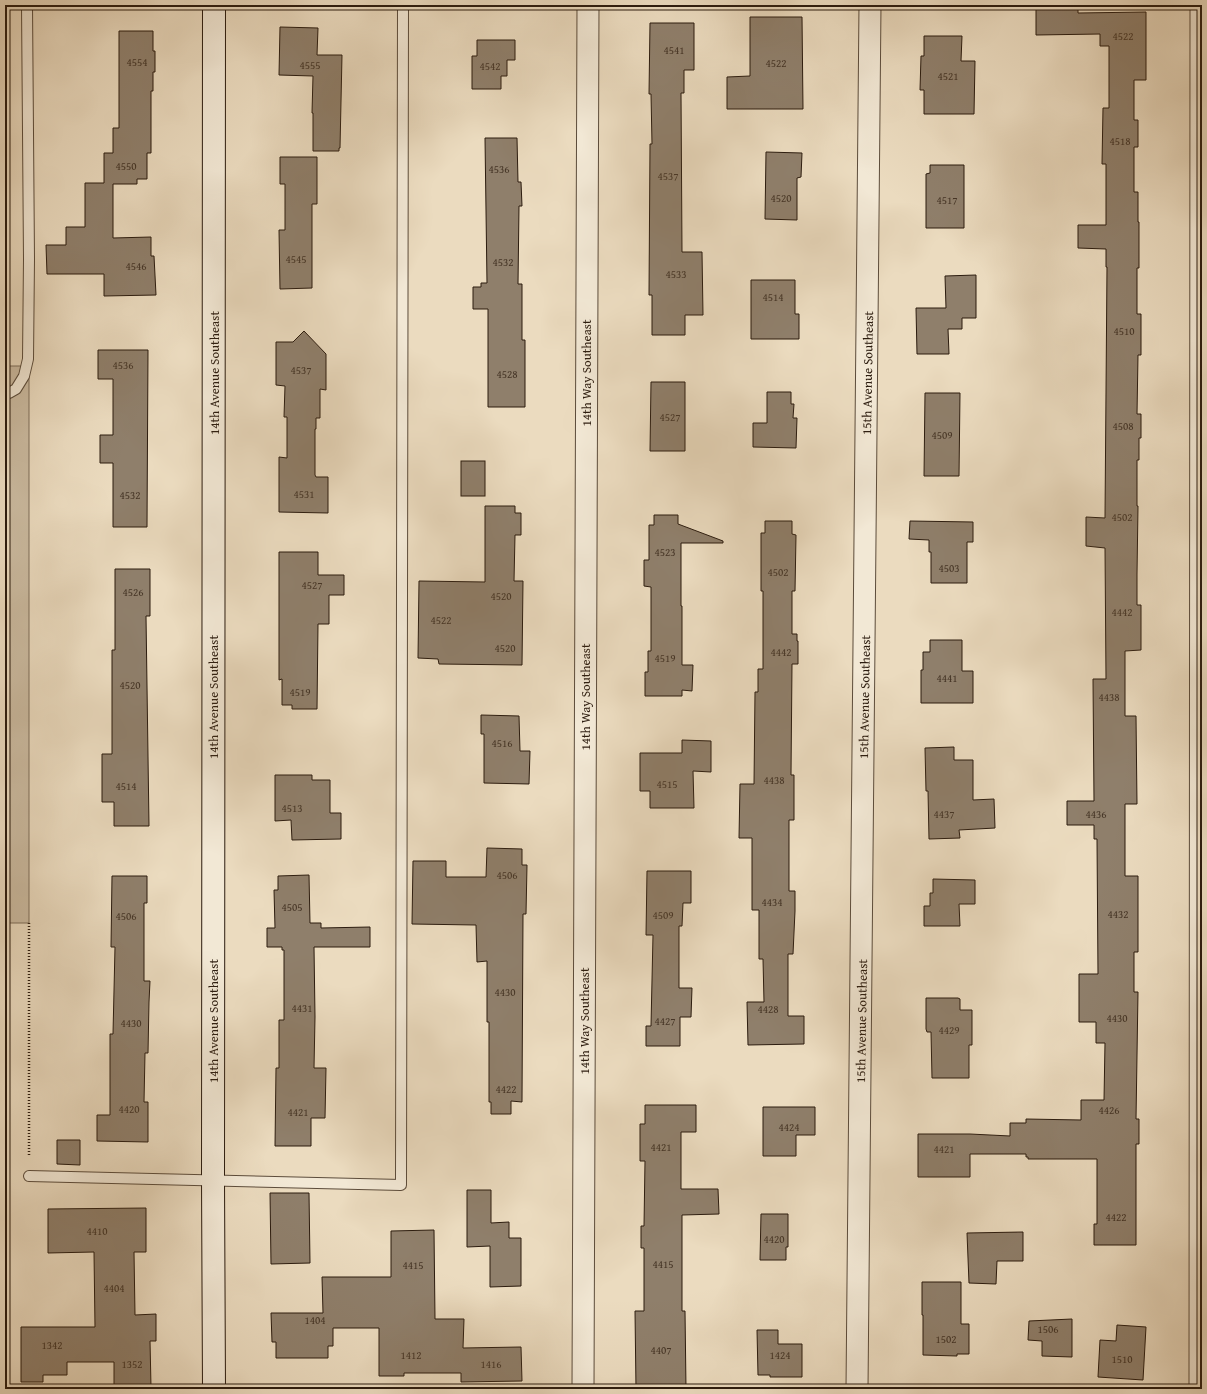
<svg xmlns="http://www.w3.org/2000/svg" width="1207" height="1394" font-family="'Gentium Book Plus',serif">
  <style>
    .green { fill: #cbbba1; stroke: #7c6c58 }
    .building { fill: #8f7f6b; stroke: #2c1c0f }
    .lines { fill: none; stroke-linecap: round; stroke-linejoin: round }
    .lane-casing { stroke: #5c4c3b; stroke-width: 12 }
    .street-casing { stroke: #5c4c3b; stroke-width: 23 }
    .secondary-casing { stroke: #2c1c0f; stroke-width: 24 }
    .path { stroke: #2c1c0f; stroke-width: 2.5; stroke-dasharray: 1 2; stroke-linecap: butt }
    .lane { stroke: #f2e8d5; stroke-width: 10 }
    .street { stroke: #f2e8d5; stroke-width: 21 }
    .secondary { stroke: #f2e8d5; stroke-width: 22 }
    .labels { text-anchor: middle; stroke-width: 3.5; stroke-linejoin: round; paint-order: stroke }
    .number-label { font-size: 11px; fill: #453526 }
    .street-label { font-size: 13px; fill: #2c1c0f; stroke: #f2e8d5 }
  </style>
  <rect width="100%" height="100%" fill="#ebdbbf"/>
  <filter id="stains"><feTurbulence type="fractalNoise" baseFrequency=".005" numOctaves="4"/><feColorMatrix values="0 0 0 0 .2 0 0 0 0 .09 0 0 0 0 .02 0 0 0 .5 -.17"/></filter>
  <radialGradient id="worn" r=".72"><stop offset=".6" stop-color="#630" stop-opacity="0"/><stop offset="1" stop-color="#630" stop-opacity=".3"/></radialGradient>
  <!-- green -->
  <rect class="green" x="5" y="366" width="24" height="557"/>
  <!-- building -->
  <g class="building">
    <path d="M1078,5V13L1146,12V80H1134V120H1138V147H1134V192H1138V222H1139V268H1137V314H1141V355H1138L1137,414H1141V438H1139V460H1137V506H1138L1137,574V605H1141V650L1125,651V716H1136L1137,804H1125V876H1138V952H1134V992H1138L1136,1119H1139V1144H1136V1245H1094V1224H1097V1159H1028V1157H1026V1154H970V1177H918V1134H970L1010,1136V1123H1026V1119L1081,1120V1100H1104L1105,1043H1096V1022H1079V974H1098L1097,839H1094V825H1067V801H1094L1093,679H1106L1105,548L1086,546V517L1105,518L1107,267H1106V249L1078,248V225H1106V164H1102L1103,108H1109V46H1100V34L1036,35V6Z"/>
    <path d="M750,17H802L803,109H727V77L750,76Z"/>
    <path d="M650,23H694V70H684V93H681L682,252H702L703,315H685V335H652V295H649L650,144H652L651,94H649Z"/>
    <path d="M280,27L318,28L317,55H342L340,148H339V151H313V113H312L313,76L279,75Z"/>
    <path d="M119,31H153V51H155V72H153V91H151V153H147V179H137V184H113V238L151,237V256H154L156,295L104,296V274H47L46,245H66V227H85V183H104V153H113V128H119Z"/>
    <path d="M924,36H962L961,61H975L974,114H924V90H920L921,56H924Z"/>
    <path d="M477,40H515V60H507V76H501V89H472V56H477Z"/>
    <path d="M485,138H517L518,182H521L522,206H519L518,284H522V340H525V407H488V309H473V287H481V283H487Z"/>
    <path d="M766,152L802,153L801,177L797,178V220L765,219Z"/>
    <path d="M280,157H317V204H312V288L280,289L279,230H285V184H280Z"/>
    <path d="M930,165H964V228H926V174L930,173Z"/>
    <path d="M976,275V318H962V329H948L949,354H917L916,308H946L945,276Z"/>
    <path d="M751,280H795V314H799V339H751Z"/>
    <path d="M304,331L326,354V390L320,389V418H316V429H315V475L316,477H328V513L279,512V457L287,458V417H284L285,386L276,385V342H293Z"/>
    <path d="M98,350H148L147,527H113V463H100V435H113V379H98Z"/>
    <path d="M651,382H685V451H650Z"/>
    <path d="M767,392H791V404H794L793,418H797L796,448L753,447V423H767Z"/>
    <path d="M925,393H960L959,476H924Z"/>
    <rect x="461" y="461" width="24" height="35"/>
    <path d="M485,506H515V513H521V535H515L514,581H523L522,665L439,664L438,659L418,658L419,581L485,582Z"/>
    <path d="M654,515H678V524L723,541V543H681V606H682V665H693L692,691L682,690V696H645V672H648V651H651V587L644,586V560H649V525H654Z"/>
    <path d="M765,521H792V534L796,535L795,591H792V634H797V641H798V664H792L791,775H794V820H789V891H795V911L793,954H788V1016H804V1044L748,1045L747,1002H764L763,959H759V910H752V838H739L740,784H754L755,692H758V669H763V591H761V533H765Z"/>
    <path d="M910,521L973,522V542H967V583H931V552H929V540L909,539Z"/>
    <path d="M279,552H318V575H344V595H329V624H318L317,709H292V705H282V679L279,680Z"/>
    <path d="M115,569H150V616H146L149,826H114V802H102V754H112V650H115Z"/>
    <path d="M930,640H962V671H973V703H921V670H923V652H930Z"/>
    <path d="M481,715L519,716L520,751H530L529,784L484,783V734H481Z"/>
    <path d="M682,740L711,741V772L693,771L694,808H650V791H640V753H682Z"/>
    <path d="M954,747V760H973V800L994,799L995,828L959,830L960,838L929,839L928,791H926L925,748Z"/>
    <path d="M275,775H312V780H330V813H341V839L292,840L291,820L275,821Z"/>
    <path d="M487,848L522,849V865H527L526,914H523L522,1102L511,1101V1114H491V1102H489V1022H487V961L477,962L476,925L412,924L413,861H446V877H486Z"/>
    <path d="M647,871H691V903H683L682,926H679V988H692L691,1017H680V1046H646V1026H651L653,935H646Z"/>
    <path d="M309,875L310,923H321V928L370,927V947H314L315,1017L314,1068H326L325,1118H311V1146H275L276,1068H279V1020H284V950H282V947H267V928H275L274,890H278V876Z"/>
    <path d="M112,876H147V903H144V981H150L149,1002L148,1053H145L144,1102H148V1142L97,1141V1115H110V1034H113L115,947H111Z"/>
    <path d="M933,879L975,880V904H959L960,926H924V906H930V893H933Z"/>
    <path d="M926,998H958L960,999V1010H972V1045H969V1078H932L931,1032H927L926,1029Z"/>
    <path d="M645,1105H696V1132H681V1189H718L719,1214L682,1215V1311H685L686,1389H636L635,1311H644V1248H641V1226H644L645,1161H640V1124H645Z"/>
    <path d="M763,1107H815V1135H796V1156H763Z"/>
    <path d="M57,1140H80V1165L57,1164Z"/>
    <path d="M467,1190H491V1223L509,1222V1238H521V1286L490,1287V1246L467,1247Z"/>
    <path d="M270,1193H309L310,1263L271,1264Z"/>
    <path d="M146,1208V1252H134L135,1315L156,1314V1341H150L151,1387L114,1388V1362H67V1375H43V1382H21V1327H95L94,1252L48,1253V1209Z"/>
    <path d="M761,1214H788V1247H786V1260H760Z"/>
    <path d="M434,1230L435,1319H464L463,1348L521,1347L522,1381L461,1382V1373H404V1376H379V1328H333V1346H328V1358H276V1342H272L271,1313H323L322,1277H391V1231Z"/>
    <path d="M1023,1232V1261H997L996,1284L969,1283L967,1233Z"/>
    <path d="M922,1282H961V1324H969V1354H957V1356L923,1355V1315H922Z"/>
    <path d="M1072,1319V1357L1042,1356V1341L1028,1340L1029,1321Z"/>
    <path d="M1117,1325L1146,1327L1143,1380L1098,1377L1100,1340L1116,1341Z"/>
    <path d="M757,1330H778V1344H802V1377H770V1375H758Z"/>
  </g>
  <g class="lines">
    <defs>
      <g id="lane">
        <path d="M5,393H9L16,389L24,376L28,359L29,259L27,5"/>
        <path d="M29,1176L401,1185L403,5"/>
      </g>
      <g id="street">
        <path d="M583,1389L588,5"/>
        <path d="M857,1389L870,5"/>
        <path d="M1200,1389L1201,5"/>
      </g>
      <path id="secondary" d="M214,1389L213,1180L214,5"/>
    </defs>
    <!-- lane casing -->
    <use href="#lane" class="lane-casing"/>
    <!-- street casing -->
    <use href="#street" class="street-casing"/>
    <!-- secondary casing -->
    <use href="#secondary" class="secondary-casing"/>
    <!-- path -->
    <path class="path" d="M29,923V1157"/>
    <!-- lane -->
    <use href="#lane" class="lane"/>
    <!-- street -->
    <use href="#street" class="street"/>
    <!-- secondary -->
    <use href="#secondary" class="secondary"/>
  </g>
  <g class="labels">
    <!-- number labels -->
    <g class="number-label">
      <text x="1123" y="40">4522</text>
      <text x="674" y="54">4541</text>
      <text x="137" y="66">4554</text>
      <text x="776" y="67">4522</text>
      <text x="310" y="69">4555</text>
      <text x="490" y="70">4542</text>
      <text x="948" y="80">4521</text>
      <text x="1120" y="145">4518</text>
      <text x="126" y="170">4550</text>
      <text x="499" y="173">4536</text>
      <text x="668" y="180">4537</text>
      <text x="781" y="202">4520</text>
      <text x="947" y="204">4517</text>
      <text x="296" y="263">4545</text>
      <text x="503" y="266">4532</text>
      <text x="136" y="270">4546</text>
      <text x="676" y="278">4533</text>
      <text x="773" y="301">4514</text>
      <text x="1124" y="335">4510</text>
      <text x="123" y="369">4536</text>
      <text x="301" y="374">4537</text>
      <text x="507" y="378">4528</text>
      <text x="670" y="421">4527</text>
      <text x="1123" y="430">4508</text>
      <text x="942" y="439">4509</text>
      <text x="304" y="498">4531</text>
      <text x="130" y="499">4532</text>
      <text x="1122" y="521">4502</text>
      <text x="665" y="556">4523</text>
      <text x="949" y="572">4503</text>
      <text x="778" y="576">4502</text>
      <text x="312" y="589">4527</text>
      <text x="133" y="596">4526</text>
      <text x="501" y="600">4520</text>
      <text x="1122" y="616">4442</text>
      <text x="441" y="624">4522</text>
      <text x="505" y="652">4520</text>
      <text x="781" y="656">4442</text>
      <text x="665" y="662">4519</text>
      <text x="947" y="682">4441</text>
      <text x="130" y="689">4520</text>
      <text x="300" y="696">4519</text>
      <text x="1109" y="701">4438</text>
      <text x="502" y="747">4516</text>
      <text x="774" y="784">4438</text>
      <text x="667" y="788">4515</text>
      <text x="126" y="790">4514</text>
      <text x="292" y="812">4513</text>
      <text x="944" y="818">4437</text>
      <text x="1096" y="818">4436</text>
      <text x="507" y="879">4506</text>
      <text x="772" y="906">4434</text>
      <text x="292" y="911">4505</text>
      <text x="1118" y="918">4432</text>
      <text x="663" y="919">4509</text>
      <text x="126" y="920">4506</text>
      <text x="505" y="996">4430</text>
      <text x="302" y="1012">4431</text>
      <text x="768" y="1013">4428</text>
      <text x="1117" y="1022">4430</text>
      <text x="665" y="1025">4427</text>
      <text x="131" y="1027">4430</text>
      <text x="949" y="1034">4429</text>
      <text x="506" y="1093">4422</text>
      <text x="129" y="1113">4420</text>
      <text x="1109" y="1114">4426</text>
      <text x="298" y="1116">4421</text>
      <text x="789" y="1131">4424</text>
      <text x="661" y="1151">4421</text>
      <text x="944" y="1153">4421</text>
      <text x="1116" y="1221">4422</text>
      <text x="97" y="1235">4410</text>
      <text x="774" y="1243">4420</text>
      <text x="663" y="1268">4415</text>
      <text x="413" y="1269">4415</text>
      <text x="114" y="1292">4404</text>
      <text x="315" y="1324">1404</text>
      <text x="1048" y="1333">1506</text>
      <text x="946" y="1343">1502</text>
      <text x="52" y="1349">1342</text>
      <text x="661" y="1354">4407</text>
      <text x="411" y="1359">1412</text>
      <text x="780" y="1359">1424</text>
      <text x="1122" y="1363">1510</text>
      <text x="132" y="1368">1352</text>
      <text x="491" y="1368">1416</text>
    </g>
    <!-- street labels -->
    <g class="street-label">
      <text transform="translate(214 373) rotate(-90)" y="5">14th Avenue Southeast</text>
      <text transform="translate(586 373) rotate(-90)" y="5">14th Way Southeast</text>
      <text transform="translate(867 373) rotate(-89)" y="5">15th Avenue Southeast</text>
      <text transform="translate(213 697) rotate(-90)" y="5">14th Avenue Southeast</text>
      <text transform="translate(585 697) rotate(-90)" y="5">14th Way Southeast</text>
      <text transform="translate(864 697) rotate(-89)" y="5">15th Avenue Southeast</text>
      <text transform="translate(213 1021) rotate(-90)" y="5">14th Avenue Southeast</text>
      <text transform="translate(584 1021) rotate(-90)" y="5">14th Way Southeast</text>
      <text transform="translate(861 1021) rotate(-89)" y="5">15th Avenue Southeast</text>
    </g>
  </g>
  <!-- margin -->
  <rect width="1207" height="1394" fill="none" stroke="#ebdbbf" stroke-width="20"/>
  <rect x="6" y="6" width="1195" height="1382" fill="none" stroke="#2c1c0f" stroke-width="2"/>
  <rect x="10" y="10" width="1187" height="1374" fill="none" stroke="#2c1c0f"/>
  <rect width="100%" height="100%" filter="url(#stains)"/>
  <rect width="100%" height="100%" fill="url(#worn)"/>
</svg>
